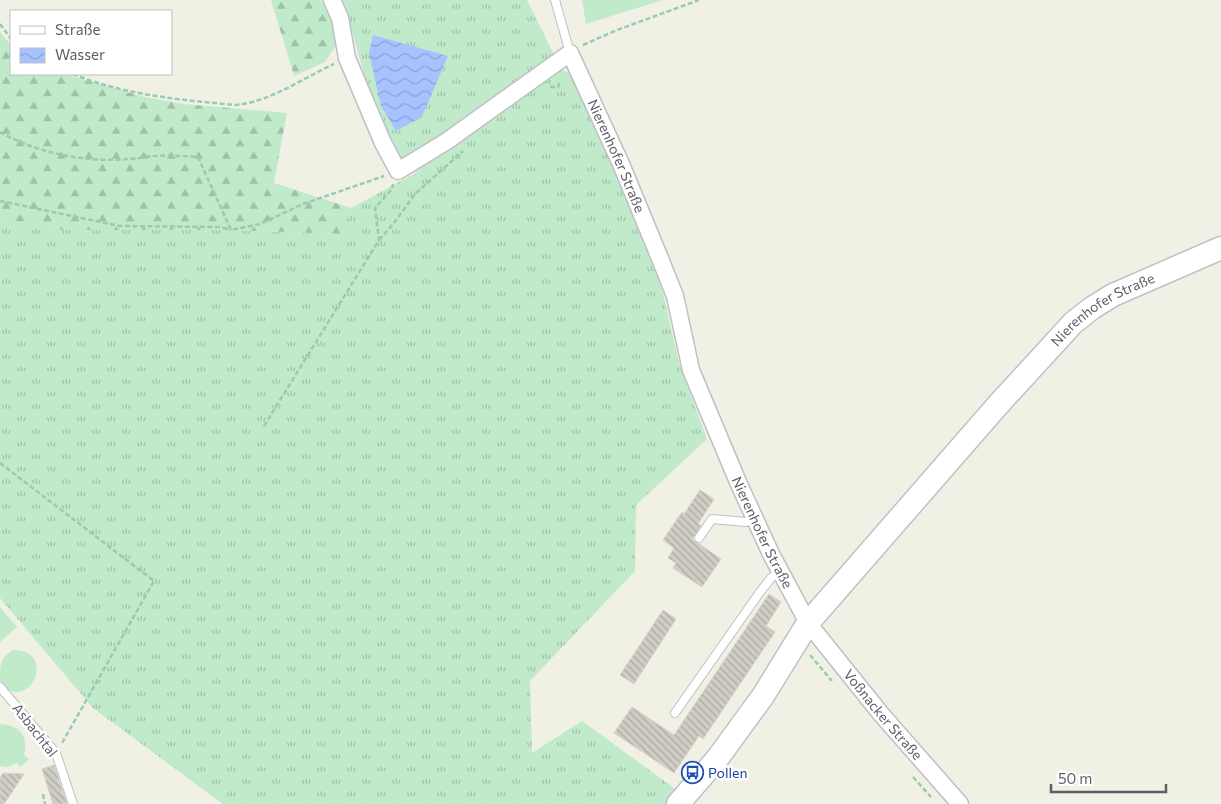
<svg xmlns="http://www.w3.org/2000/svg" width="1221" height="804" font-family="Commissioner,sans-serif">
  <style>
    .grass { fill: url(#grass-tufts) }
    .forest { fill: url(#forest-firs) }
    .pitch { fill: #c0eaca }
    .water { fill: url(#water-waves) }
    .building { fill: url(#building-back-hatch); stroke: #d6d4c3 }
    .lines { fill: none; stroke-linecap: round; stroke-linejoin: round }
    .lane-casing { stroke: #bfc0c7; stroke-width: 10 }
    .street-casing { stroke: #bfc0c7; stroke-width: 19 }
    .secondary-casing { stroke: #c0c1c9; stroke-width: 25 }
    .path { stroke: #98cbb4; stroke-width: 2.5; stroke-dasharray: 5 2.5; stroke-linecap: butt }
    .lane { stroke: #fff; stroke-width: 8 }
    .street { stroke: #fff; stroke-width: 16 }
    .secondary { stroke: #fff; stroke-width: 22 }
    .labels { text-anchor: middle; stroke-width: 5; stroke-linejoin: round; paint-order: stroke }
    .street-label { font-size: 14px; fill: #5d5f67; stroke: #fff }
    .transit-label { font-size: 14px; fill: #164399; stroke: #fff; text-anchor: start }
  </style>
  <defs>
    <pattern id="grass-tufts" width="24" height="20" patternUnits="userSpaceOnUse" patternTransform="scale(1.25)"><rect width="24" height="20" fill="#c0eaca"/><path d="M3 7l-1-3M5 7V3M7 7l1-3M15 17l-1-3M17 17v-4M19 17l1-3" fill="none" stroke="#9fc1a8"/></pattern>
    <pattern id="forest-firs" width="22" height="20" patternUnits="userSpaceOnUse" patternTransform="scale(1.25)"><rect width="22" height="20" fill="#c0eaca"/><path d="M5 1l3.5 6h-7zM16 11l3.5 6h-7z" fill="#9fc1a8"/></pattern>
    <pattern id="water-waves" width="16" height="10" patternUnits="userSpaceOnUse" patternTransform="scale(1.25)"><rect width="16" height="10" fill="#a7c3ff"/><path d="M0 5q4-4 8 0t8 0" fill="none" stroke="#8ba2d2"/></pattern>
    <pattern id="building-back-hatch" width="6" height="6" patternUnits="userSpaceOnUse" patternTransform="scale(1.25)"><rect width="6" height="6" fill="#cfcdc4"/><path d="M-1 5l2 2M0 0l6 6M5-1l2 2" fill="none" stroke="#abaaa3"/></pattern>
  </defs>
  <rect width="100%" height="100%" fill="#f0f0e5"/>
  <!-- grass -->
  <g class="grass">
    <path d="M337,0H527L554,55L476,114L399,164L374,111L353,34Z"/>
    <path d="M555,68L574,75L647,238L663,293L679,363L707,439L636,505L635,571L530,681L532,753L582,721L678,791L667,804H223L93,708L0,598V218L63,230H231L342,234L351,208L412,175L485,118Z"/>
  </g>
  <!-- forest -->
  <g class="forest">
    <path d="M271,0H321L341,38L325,62L294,76Z"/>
    <path d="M0,32L11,45V74H64L145,97L184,104L287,113L274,183L351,208L342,234L231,230H63L0,218Z"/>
  </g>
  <!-- pitch -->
  <g class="pitch">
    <path d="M582,0H663L586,24Z"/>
    <path d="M0,607L17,627L0,642Z"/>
    <path d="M13,650C60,650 27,717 0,682C0,664 0,658 13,650Z"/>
    <path d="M0,724C20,725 29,736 24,755L29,759L21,767L17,763L8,767L0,766Z"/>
  </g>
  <!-- water -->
  <path class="water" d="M373,35L448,56L422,117L396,131L381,106L369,53Z"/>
  <!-- building -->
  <g class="building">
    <path d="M700,490L714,499L698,524L701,526L692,539L721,559L702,587L673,568L676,563L668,558L674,548L663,540L682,512L684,514Z"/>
    <path d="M769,594L781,602L766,626L775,632L703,739L699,736L674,773L614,733L632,707L674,735Z"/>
    <path d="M663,610L676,619L634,684L620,675Z"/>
    <path d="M54,765L67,804H53L42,769Z"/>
    <path d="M3,773L24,774L4,804H0V778Z"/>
  </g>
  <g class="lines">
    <defs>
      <g id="lane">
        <path d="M555,0L570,53"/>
        <path d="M699,538L712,519L746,522L754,518"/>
        <path d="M0,687L56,753L73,804"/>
        <path d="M675,713L760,592L771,578L780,571"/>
      </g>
      <g id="street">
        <path id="s1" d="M332,0L340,18L347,58L383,143L398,171L447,141L570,53L621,164L659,256L675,296L691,370L738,482L771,554L808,623L881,714L960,804"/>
      </g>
      <g id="secondary">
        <path id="s2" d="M678,804L717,759L763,696L808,623L997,406L1073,323L1092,308L1113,295L1221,248"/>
      </g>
    </defs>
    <!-- lane casing -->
    <use href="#lane" class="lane-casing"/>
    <!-- street casing -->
    <use href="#street" class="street-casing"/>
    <!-- secondary casing -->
    <use href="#secondary" class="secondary-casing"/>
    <!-- path -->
    <g class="path">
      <path d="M0,24L11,39"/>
      <path d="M583,45L617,30L699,0"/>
      <path d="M73,74C124,95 181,100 236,105C272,101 301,79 334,64"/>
      <path d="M550,87H558L560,81"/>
      <path d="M0,132C37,153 87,163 129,159C138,159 147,156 156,156C170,155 184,156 198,157L231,230L260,224L303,204L384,176"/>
      <path d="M0,201L120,226L219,227L231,230"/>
      <path d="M379,240L394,223L415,194L463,151"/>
      <path d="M264,426L379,240L375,208L392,189L393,184"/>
      <path d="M0,463L154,581L62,743"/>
      <path d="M810,655L832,681"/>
      <path d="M913,777L931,797"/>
      <path d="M43,794L45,804"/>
    </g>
    <!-- lane -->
    <use href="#lane" class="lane"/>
    <!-- street -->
    <use href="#street" class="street"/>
    <!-- secondary -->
    <use href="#secondary" class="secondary"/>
  </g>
  <!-- icons -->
  <defs>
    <symbol id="bus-ring" viewBox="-11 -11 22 22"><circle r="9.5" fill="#fff" stroke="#1a4fb4" stroke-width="1.5"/><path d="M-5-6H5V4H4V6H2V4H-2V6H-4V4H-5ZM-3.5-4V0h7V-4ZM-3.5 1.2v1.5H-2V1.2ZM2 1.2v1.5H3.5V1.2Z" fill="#1a4fb4"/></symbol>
  </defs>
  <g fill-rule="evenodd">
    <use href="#bus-ring" x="680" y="760" width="25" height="25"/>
  </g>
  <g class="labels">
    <!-- street labels -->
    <g class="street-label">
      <text dy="5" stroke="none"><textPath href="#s1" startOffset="506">Nierenhofer Straße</textPath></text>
      <text dy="5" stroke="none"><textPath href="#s2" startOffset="656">Nierenhofer Straße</textPath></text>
      <text dy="5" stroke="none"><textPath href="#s1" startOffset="911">Nierenhofer Straße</textPath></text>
      <text dy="5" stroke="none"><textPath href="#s1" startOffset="1131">Voßnacker Straße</textPath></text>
      <text transform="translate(35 730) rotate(52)" y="5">Asbachtal</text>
    </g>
    <!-- transit labels -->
    <g class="transit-label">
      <text x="708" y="778">Pollen</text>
    </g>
  </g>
  <!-- legend -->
  <rect x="10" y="10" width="162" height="65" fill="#ffffff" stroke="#bebfc2"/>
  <rect x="20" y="26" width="25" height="8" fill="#ffffff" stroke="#bebfc2"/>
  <text x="55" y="35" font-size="15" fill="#5d5f67">Straße</text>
  <rect x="20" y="48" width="25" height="15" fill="url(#water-waves)" stroke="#bebfc2"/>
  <text x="55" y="60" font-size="15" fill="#5d5f67">Wasser</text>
  <!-- scale -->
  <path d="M1051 784v8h115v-8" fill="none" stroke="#5d5f67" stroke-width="2.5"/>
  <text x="1058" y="784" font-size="15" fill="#5d5f67" stroke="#ffffff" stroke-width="4" paint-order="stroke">50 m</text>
</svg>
